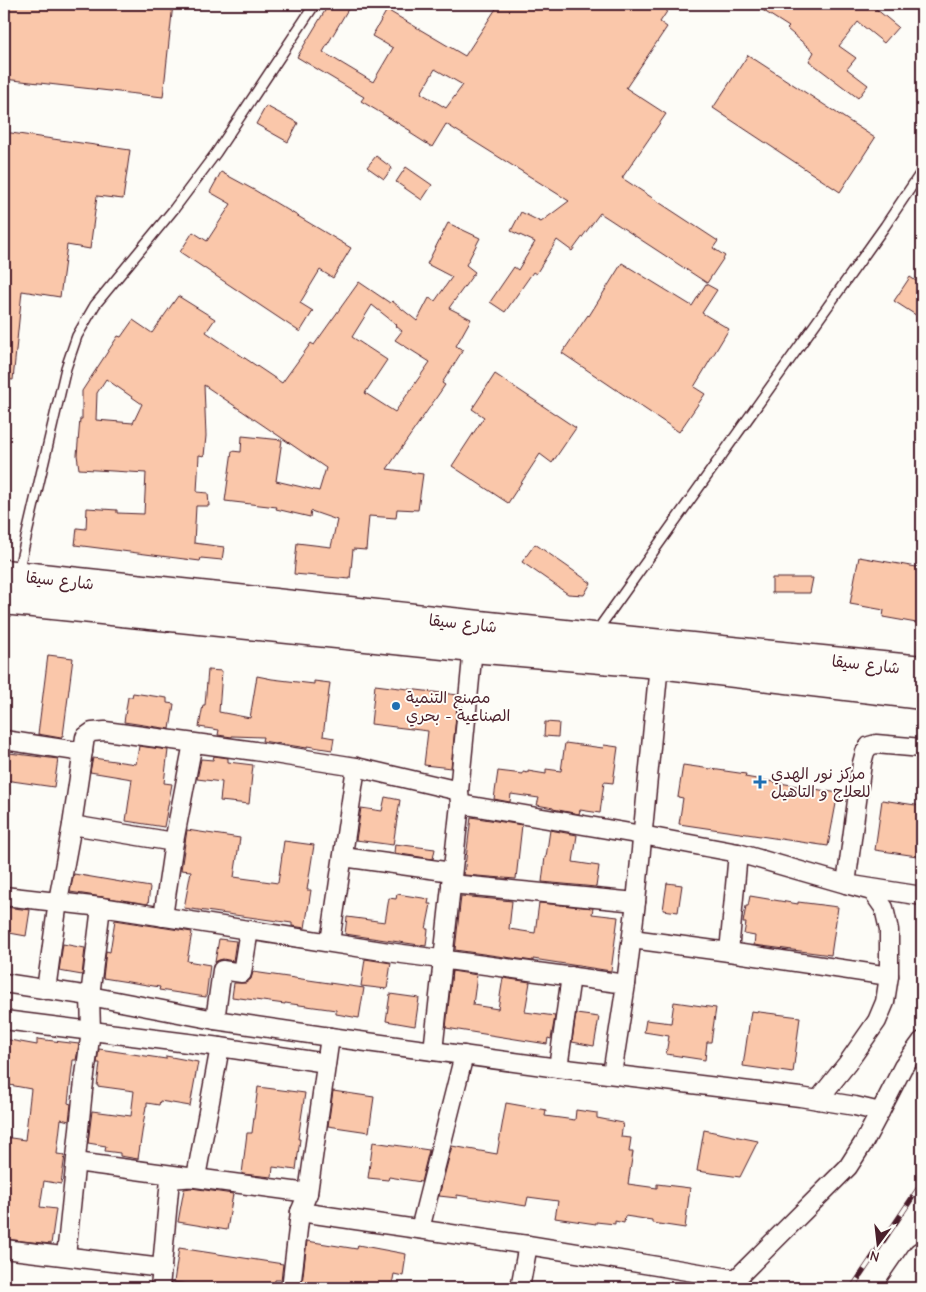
<svg xmlns="http://www.w3.org/2000/svg" width="926" height="1292" font-family="'Comic Neue','Playpen Sans Arabic',sans-serif">
  <style>
    .building { fill: #fac7aa; stroke: #4a1f2b; fill-rule: evenodd }
    .lines { fill: none; stroke-linecap: round; stroke-linejoin: round }
    .lane-casing { stroke: #4a1f2b; stroke-width: 12 }
    .street-casing { stroke: #4a1f2b; stroke-width: 21 }
    .primary-casing { stroke: #4a1f2b; stroke-width: 31 }
    .lane { stroke: #fdfcf7; stroke-width: 9 }
    .street { stroke: #fdfcf7; stroke-width: 18 }
    .primary { stroke: #fdfcf7; stroke-width: 28 }
    .rail-casing { stroke: #4a1f2b; stroke-width: 5.5 }
    .rail { stroke: #fdfcf7; stroke-width: 4; stroke-dasharray: 11; stroke-linecap: butt }
    .poi-dot { fill: #1f6fb2; stroke: #fdfcf7; stroke-width: 2 }
    .labels { text-anchor: middle; stroke-width: 4; stroke-linejoin: round; paint-order: stroke }
    .street-label { font-size: 16px; fill: #4a1f2b; stroke: #fdfcf7 }
    .poi-label { font-size: 16px; fill: #4a1f2b; stroke: #fdfcf7; text-anchor: start }
  </style>
  <rect width="100%" height="100%" fill="#fdfcf7"/>
  <filter id="ink" filterUnits="userSpaceOnUse"><feTurbulence type="fractalNoise" baseFrequency=".02" numOctaves="2"/><feDisplacementMap in="SourceGraphic" scale="10" xChannelSelector="R" yChannelSelector="G"/><feConvolveMatrix kernelMatrix="1 2 1 2 8 2 1 2 1" color-interpolation-filters="sRGB"/></filter>
  <g filter="url(#ink)">
    <!-- building -->
    <g class="building">
      <path d="M4,4H173L163,97L4,79Z"/>
      <path d="M329,4H351L323,52L373,82L393,48L372,36L387,10L465,56L499,4H672L660,22L667,27L626,88L666,114L622,178L718,241L713,248L725,256L707,283L600,213L572,251L557,240L536,274L533,272L505,312L490,302L514,267L518,270L535,242L511,231L521,212L541,222L569,201L446,124L432,147L410,133L411,131L361,101L364,97L297,57ZM435,69L463,85L446,108L421,93Z"/>
      <path d="M753,4H870L898,27L884,43L858,22L839,46L856,58L847,69L868,85L858,98L809,61L814,52L787,29L789,27Z"/>
      <path d="M748,55L875,138L840,192L713,108Z"/>
      <path d="M266,106L298,123L288,142L256,124Z"/>
      <path d="M4,132L130,150L123,199L97,196L90,249L67,245L60,297L22,291L13,380L4,379Z"/>
      <path d="M376,156L392,168L384,179L367,167Z"/>
      <path d="M406,167L432,185L422,200L396,182Z"/>
      <path d="M221,172L256,191L351,248L333,278L320,270L300,303L313,311L300,332L180,252L193,232L207,241L231,204L210,192Z"/>
      <path d="M448,223L480,238L466,265L475,272L449,308L471,319L456,346L463,350L442,383L445,385L387,469L423,474L418,510L397,509L396,518L369,516L366,550L353,549L350,579L294,574L297,543L331,547L337,520L311,511L310,517L276,509L277,507L225,501L232,451L241,452L242,436L282,440L276,481L319,491L326,468L204,385L206,436L204,456L199,455L197,492L208,493L209,506H196L194,543L224,547L222,560L201,558L200,561L75,545L77,528L86,529L87,508L117,510V513L144,514L146,473L79,469L77,455L80,419H82V391L118,336L121,337L133,320L152,333L178,296L215,319L206,332L282,383L311,343L314,345L359,282L390,303L392,301L417,321L429,298L435,301L452,277L427,264ZM372,305L397,325L396,326L402,331L395,340L430,362L395,412L365,393L387,360L352,337ZM106,379L142,404L133,423L96,420L97,393Z"/>
      <path d="M622,263L692,306L706,284L717,290L702,313L729,329L694,387L705,394L679,432L562,353L588,315L589,316Z"/>
      <path d="M910,277L922,285V319L894,301Z"/>
      <path d="M495,374L576,428L552,463L540,454L508,503L452,466L484,417L472,409Z"/>
      <path d="M535,544L591,583L584,595L568,594L522,562Z"/>
      <path d="M859,557L922,568V624L883,617L884,610L850,604L855,577Z"/>
      <path d="M772,578H813L810,593H772Z"/>
      <path d="M48,655L73,658L63,736H61V738L38,734Z"/>
      <path d="M208,670L222,671L219,712L250,718L257,676L272,679L314,684V681L330,683L323,736L334,738L332,750L307,746V748L262,741L263,737L232,736V737L218,735L219,730L199,727L203,705H205Z"/>
      <path d="M375,685L458,695L451,768L424,765L428,731L371,724Z"/>
      <path d="M133,693L167,698V703L174,704L170,729L124,722L128,697H132Z"/>
      <path d="M545,722L559,723L558,737L544,736Z"/>
      <path d="M565,743L603,748L604,745L618,747L613,783L604,782L600,813L580,810L579,814L553,809V808L537,805L539,798L511,794L510,802L494,799L498,771L523,774V772L528,773V771L546,774V769L561,771Z"/>
      <path d="M139,746L168,750L164,783L172,784L164,827L126,821L132,779L90,772L93,758L136,764Z"/>
      <path d="M9,753L58,759L54,787L5,780Z"/>
      <path d="M214,756L228,758V762L253,765L249,804L220,801L222,782L197,779L201,759L213,760Z"/>
      <path d="M683,765L746,774L745,777L838,793L828,846L679,824L683,798L678,797Z"/>
      <path d="M385,797L400,800L393,845L356,840L361,808L382,811Z"/>
      <path d="M882,800L922,806V818L917,856L875,850Z"/>
      <path d="M471,817L522,825L516,879L464,875Z"/>
      <path d="M187,830L240,838L234,877L278,883L284,841L314,845L307,890H311L305,928L292,926V923L184,908L191,871L181,870Z"/>
      <path d="M550,830L577,835L573,862L599,866L596,887L542,882L545,857H546Z"/>
      <path d="M395,844L435,849L433,859L394,853Z"/>
      <path d="M74,874L150,887L148,904L70,892Z"/>
      <path d="M667,883L682,885L678,912L663,910Z"/>
      <path d="M397,894L429,899L428,904H431L426,929H428L426,946L345,934L347,917L385,922L389,898L396,899Z"/>
      <path d="M461,896L512,901L509,929L535,933L539,903L593,908L592,914L618,917L611,971L533,959V961L455,950Z"/>
      <path d="M750,896L798,904V902L838,907L831,955L754,945L755,936L744,934L746,923H743L746,906H748Z"/>
      <path d="M5,907L30,910L26,936L4,932V917Z"/>
      <path d="M115,920L192,932L187,961L210,965L206,997L159,990L160,987L103,978L106,951L110,952Z"/>
      <path d="M219,939L236,941L233,961L223,959L219,960L215,962Z"/>
      <path d="M63,944L85,948L82,975L59,971Z"/>
      <path d="M365,959L391,963L387,989L361,986Z"/>
      <path d="M452,971L477,975L473,1005L498,1009L503,978L530,982L525,1012L555,1016L551,1039L548,1038L547,1044L446,1028Z"/>
      <path d="M253,972L364,988L359,1018L336,1014V1010L285,1003V1004L232,997L234,983H246L251,979Z"/>
      <path d="M390,994L419,998L415,1026L386,1021Z"/>
      <path d="M674,1002L716,1008L711,1042H707L705,1060L666,1054L669,1036L644,1032L646,1020L671,1023Z"/>
      <path d="M751,1011L800,1017L793,1073L743,1066Z"/>
      <path d="M576,1014L599,1017L594,1046L572,1042Z"/>
      <path d="M4,1039L37,1045V1039L79,1044L76,1060H73L68,1103L71,1104L69,1121L61,1119L57,1154L65,1155L61,1184L44,1181L40,1207L56,1209L51,1244L4,1239L6,1222H4V1137L25,1140L31,1089L4,1084Z"/>
      <path d="M99,1049L166,1059V1056L198,1062L190,1106L160,1101L159,1105L147,1103V1106H146L138,1159L120,1156V1153L105,1151L106,1146L88,1143L92,1111L131,1116L134,1091L97,1086L100,1063H97Z"/>
      <path d="M258,1087L305,1093L298,1139H300L296,1170L273,1167L272,1177L242,1174L247,1133H252Z"/>
      <path d="M333,1091L374,1097L369,1132L328,1126Z"/>
      <path d="M506,1103L546,1110L545,1116L575,1120L576,1110L597,1113V1118L623,1123L621,1137L631,1138L629,1152H633L628,1184L657,1188V1184L690,1188L685,1228L652,1223V1220L625,1216L624,1223L615,1221V1224L596,1222V1224L555,1218L558,1201L528,1197L526,1206L457,1195V1198L439,1196L452,1146L497,1154Z"/>
      <path d="M704,1130L758,1141L740,1177L697,1171Z"/>
      <path d="M373,1142L429,1150L421,1182L389,1177L388,1180L368,1178Z"/>
      <path d="M191,1188L233,1194L227,1230L178,1222L184,1189Z"/>
      <path d="M307,1241L357,1249L358,1245L406,1254L403,1276L394,1274L392,1285H387V1288H334L302,1284Z"/>
      <path d="M179,1248L283,1264L281,1280H275L274,1286L268,1285V1288H214L174,1282Z"/>
    </g>
    <g class="lines">
      <defs>
        <g id="lane">
          <path d="M18,572L66,368L77,336L95,305L174,209L216,153L315,4"/>
          <path d="M596,632L885,226L922,171"/>
        </g>
        <g id="street">
          <path d="M4,740L83,752"/>
          <path d="M460,804L642,835L738,853L846,884L922,896"/>
          <path d="M72,825L174,842"/>
          <path d="M343,857L452,872"/>
          <path d="M451,884L636,902"/>
          <path d="M4,896L101,907L395,953L626,984"/>
          <path d="M163,917L174,842L193,743"/>
          <path d="M632,939L729,952L889,976"/>
          <path d="M330,942L356,767"/>
          <path d="M729,952L738,853"/>
          <path d="M4,983L90,996L215,1020L330,1037L558,1068L800,1097L855,1106L880,1112L903,1067L922,1041"/>
          <path d="M46,990L58,901L72,825L85,737L92,732L105,731L255,751L356,767L459,791"/>
          <path d="M4,1020L220,1047L326,1063"/>
          <path d="M215,1020L222,970L242,973L249,930"/>
          <path d="M433,1051L460,804L459,791L473,648"/>
          <path d="M558,1068L571,976"/>
          <path d="M612,1074L626,984L636,902L659,664"/>
          <path d="M818,1100L847,1064L877,1021L885,1002L889,976V930L884,908L872,891L846,884L862,763L865,752L869,746L876,744L922,748"/>
          <path d="M76,1162L308,1193"/>
          <path d="M300,1212L528,1245L736,1279"/>
          <path d="M420,1229L464,1055"/>
          <path d="M4,1249L162,1268"/>
          <path d="M66,1256L83,1090L91,1031L90,996L101,907"/>
          <path d="M730,1287L736,1279L848,1167L864,1142L880,1112"/>
          <path d="M160,1288L170,1179L196,1177L220,1047"/>
          <path d="M291,1288L300,1212L308,1193L330,1037"/>
          <path d="M520,1288L528,1245"/>
        </g>
        <g id="primary">
          <path d="M4,574L593,637L922,670"/>
          <path d="M4,600L473,648L659,664L922,695"/>
          <path d="M900,1288L922,1256"/>
        </g>
      </defs>
      <!-- lane casing -->
      <use href="#lane" class="lane-casing"/>
      <!-- street casing -->
      <use href="#street" class="street-casing"/>
      <!-- primary casing -->
      <use href="#primary" class="primary-casing"/>
      <!-- lane -->
      <use href="#lane" class="lane"/>
      <!-- street -->
      <use href="#street" class="street"/>
      <!-- primary -->
      <use href="#primary" class="primary"/>
      <defs>
        <path id="rail" d="M852,1288L922,1183"/>
      </defs>
      <!-- rail casing -->
      <use href="#rail" class="rail-casing"/>
      <!-- rail -->
      <use href="#rail" class="rail"/>
    </g>
  </g>
  <!-- markers -->
  <g class="poi-dot">
    <circle cx="396" cy="706" r="5"/>
    <path d="M757.5 774.5h5v5h5v5h-5v5h-5v-5h-5v-5h5z"/>
  </g>
  <g class="labels">
    <!-- street labels -->
    <g class="street-label">
      <text transform="translate(60 580) rotate(6)" y="6">شارع سيقا</text>
      <text transform="translate(463 623) rotate(6)" y="6">شارع سيقا</text>
      <text transform="translate(866 664) rotate(6)" y="6">شارع سيقا</text>
    </g>
    <!-- poi labels -->
    <g class="poi-label">
      <text x="406" y="703">مصنع التنمية<tspan x="406" dy="18">الصناعية - بحري</tspan></text>
      <text x="771" y="779">مركز نور الهدي<tspan x="771" dy="18">للعلاج و التاهيل</tspan></text>
    </g>
  </g>
  <!-- margin -->
  <rect width="926" height="1292" fill="none" stroke="#fdfcf7" stroke-width="20"/>
  <rect x="10" y="10" width="906" height="1272" fill="none" stroke="#4a1f2b" stroke-width="2" filter="url(#ink)"/>
  <!-- north arrow -->
  <g transform="translate(878 1244) rotate(195)" stroke="#fdfcf7" stroke-width="4" paint-order="stroke">
  <path d="M0-4L9 19L0 12L-9 19Z" fill="#4a1f2b"/>
  <text y="-8" font-size="14" font-weight="bold" text-anchor="middle" fill="#4a1f2b">N</text>
  </g>
</svg>
